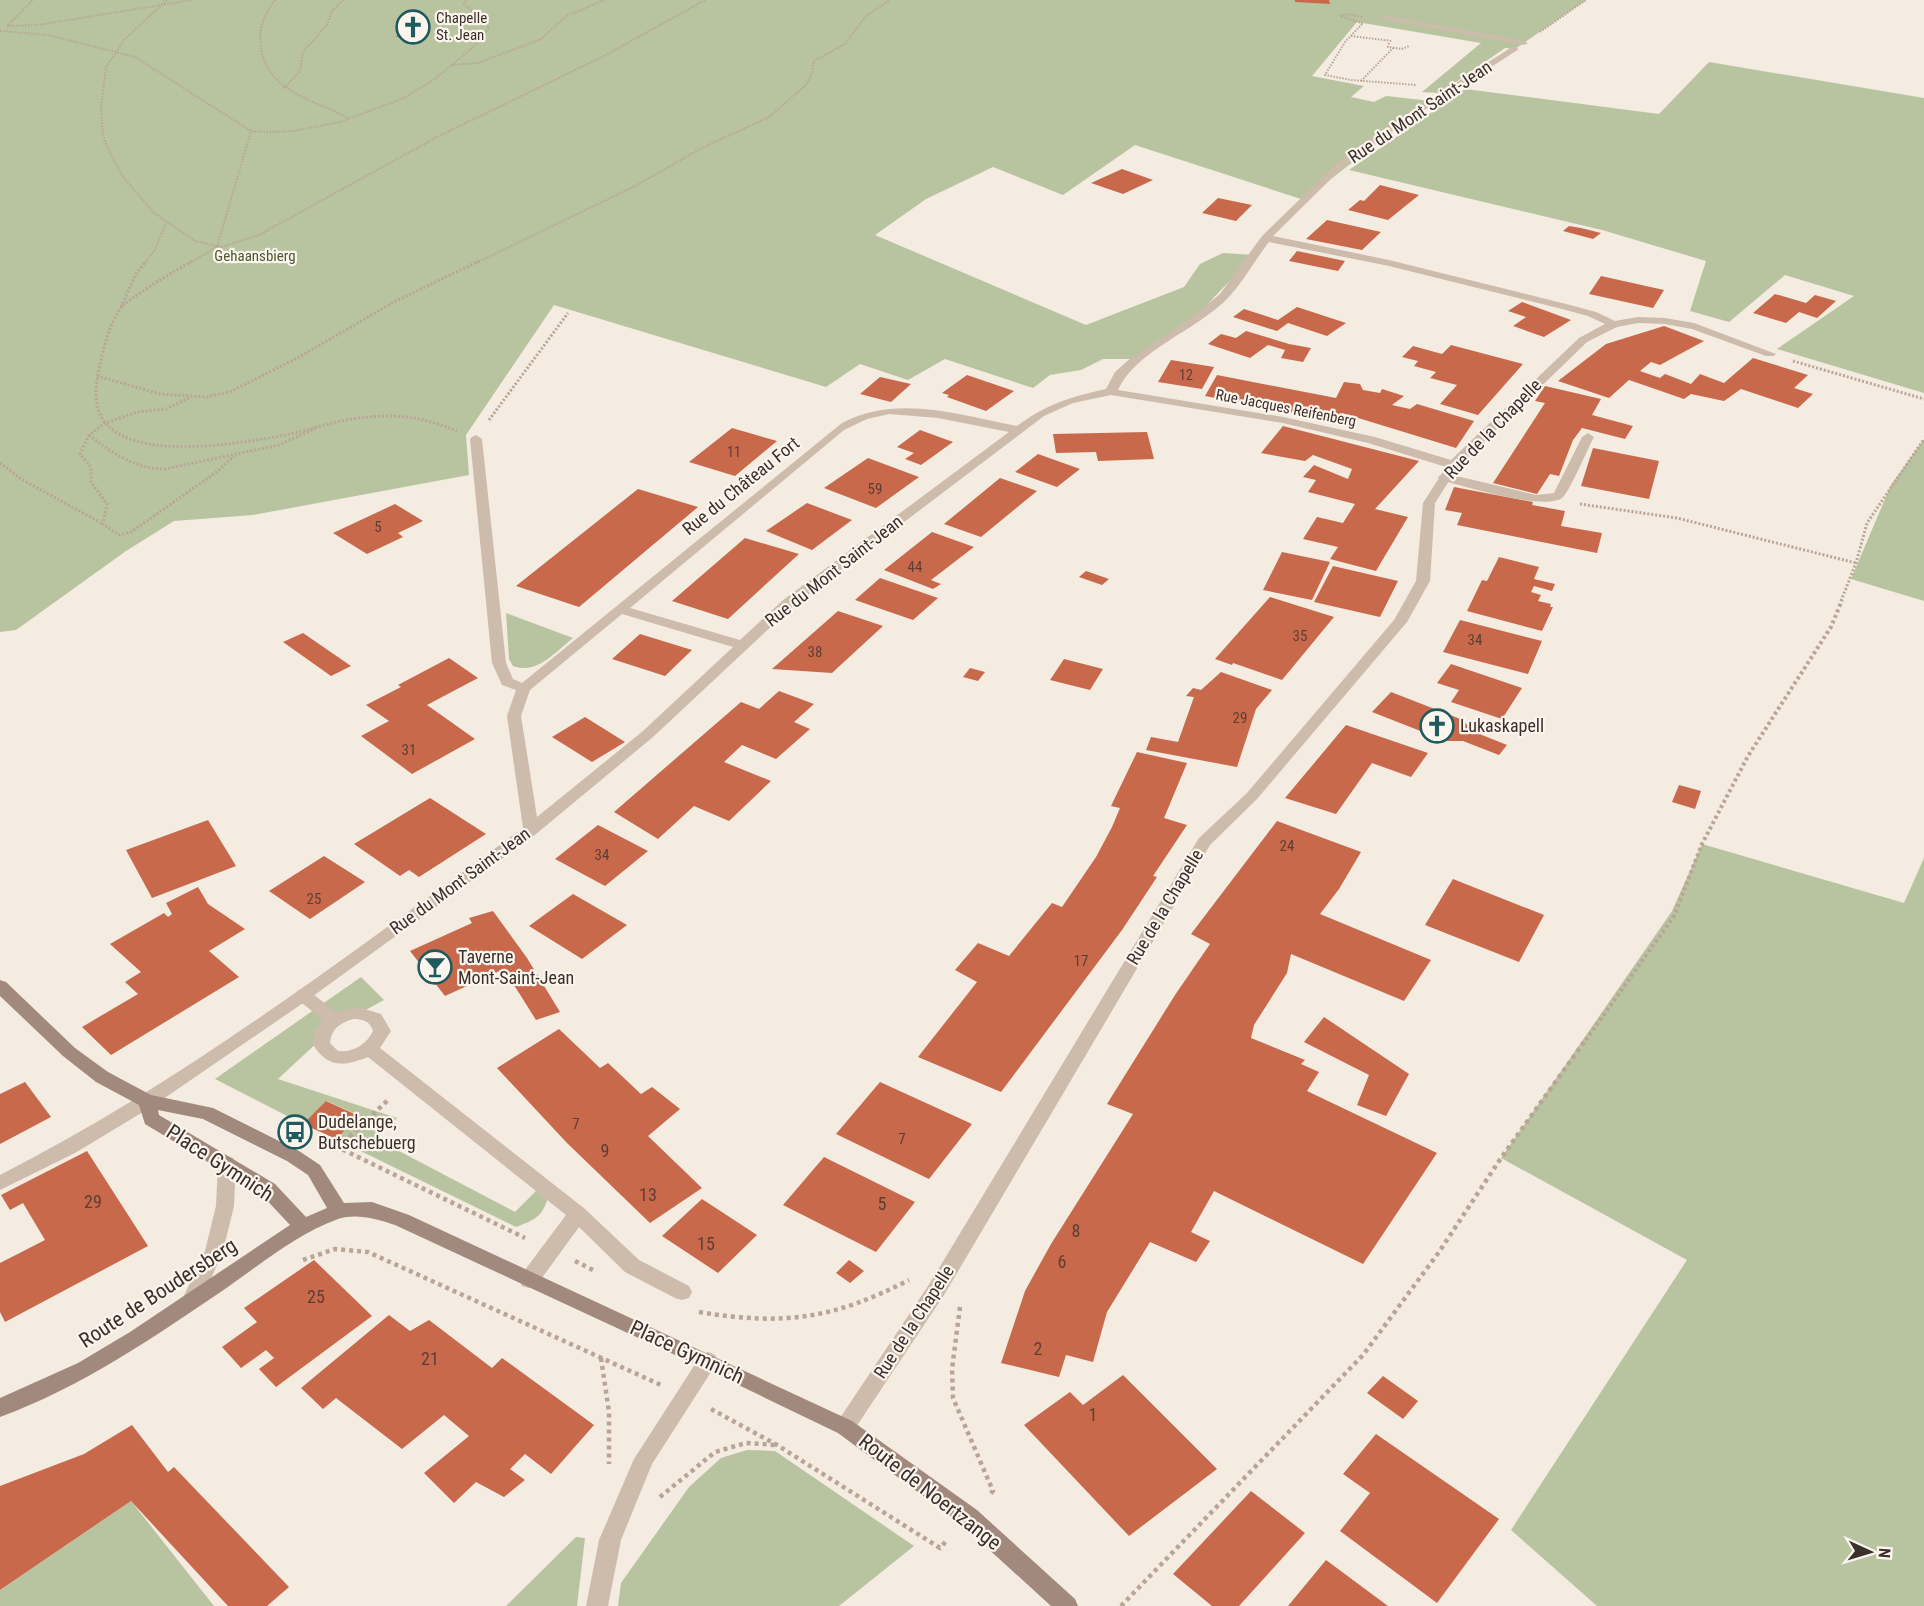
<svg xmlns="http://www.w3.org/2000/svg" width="1924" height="1606" font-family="'Roboto Condensed',sans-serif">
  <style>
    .green { fill: #b8c4a0 }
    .building { fill: #c8694b }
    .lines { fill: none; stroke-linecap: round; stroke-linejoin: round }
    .path-far3 { stroke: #b9a596; stroke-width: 2; stroke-dasharray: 1.5 1.5; stroke-linecap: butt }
    .path-far2 { stroke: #b9a596; stroke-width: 3; stroke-dasharray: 2 2; stroke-linecap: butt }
    .path-far1 { stroke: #b9a596; stroke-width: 4; stroke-dasharray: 3 3; stroke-linecap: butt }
    .path { stroke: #b9a596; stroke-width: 4.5; stroke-dasharray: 4 4; stroke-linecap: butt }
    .service { fill: #cdbbac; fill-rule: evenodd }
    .minor { fill: #cdbbac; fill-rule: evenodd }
    .secondary { fill: #a18a7d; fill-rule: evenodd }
    .labels { text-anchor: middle; stroke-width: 4.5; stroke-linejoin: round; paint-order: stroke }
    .far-number-label { font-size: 14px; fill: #5e3e33 }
    .far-poi-label { font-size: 15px; fill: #3b302b; stroke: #fbf5ee; text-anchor: start }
    .far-park-label { font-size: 15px; fill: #4a5a2e; stroke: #fbf5ee }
    .far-street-label { font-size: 15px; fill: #3b302b; stroke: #fbf5ee }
    .number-label { font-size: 15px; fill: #5e3e33 }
    .street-label { font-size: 18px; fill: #3b302b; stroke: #fbf5ee }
    .poi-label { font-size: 18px; fill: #3b302b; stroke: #fbf5ee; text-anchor: start }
    .near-number-label { font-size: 18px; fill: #5e3e33 }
    .near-street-label { font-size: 21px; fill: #3b302b; stroke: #fbf5ee }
  </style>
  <rect width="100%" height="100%" fill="#f4ebe1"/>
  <!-- green -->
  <g class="green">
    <path d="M0,0H1586L1515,49L1505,48L1440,93L1422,92L1481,43L1357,22L1312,76L1364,86L1351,97L1374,102L1386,96L1431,101L1304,200L1135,145L1063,195L993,167L926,199L875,235L1086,325L1184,287L1200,264L1223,253L1254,255L1188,325L1136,359H1103L1081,370L1050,375L1033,388L945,359L908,380L860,364L826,387L554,305L466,435L469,475L253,515L174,521L126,551L16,630L0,632Z"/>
    <path d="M1709,62L1924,98V393L1777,349L1854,296L1785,275L1729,322L1690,311L1706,261L1602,230L1349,170L1465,89L1659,114Z"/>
    <path d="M1924,439V601L1851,579L1891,485Z"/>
    <path d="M506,613L573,638C555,652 537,675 513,666L509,659Z"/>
    <path d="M1702,844L1904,903L1924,858V1606H1597L1511,1530L1687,1260L1501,1158L1672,911Z"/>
    <path d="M361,977L384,1000L360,1013H353L321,1039L278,1079L397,1118L376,1139L515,1212L542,1185L550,1191C543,1215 540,1218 516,1227L336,1139L358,1115L327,1101L303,1124L215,1079Z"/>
    <path d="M747,1450L775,1451L914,1546L839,1606H618L621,1583L689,1487L721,1458Z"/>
    <path d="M131,1501L214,1606H0V1590Z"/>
    <path d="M576,1537L585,1538L577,1606H506Z"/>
  </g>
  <!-- building -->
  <g class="building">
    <path d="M1295,0H1329L1330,4L1295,2Z"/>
    <path d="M403,22H428L415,38L396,37L400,31H396Z"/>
    <path d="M1122,169L1153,180L1123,194L1091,183Z"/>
    <path d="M1380,185L1419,195L1388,220L1348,210L1360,200L1364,201Z"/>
    <path d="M1218,198L1252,205L1236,221L1202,213Z"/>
    <path d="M1327,220L1381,232L1362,250L1306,239Z"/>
    <path d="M1569,226L1581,228L1601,233L1593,239L1563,231Z"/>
    <path d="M1297,251L1345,261L1338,271L1289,261Z"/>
    <path d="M1601,276L1664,290L1653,308L1589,294Z"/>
    <path d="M1775,294L1806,303L1815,295L1836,301L1817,318L1799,312L1786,323L1753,313Z"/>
    <path d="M1522,302L1571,320L1544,337L1513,326L1526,317L1508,311Z"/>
    <path d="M1297,307L1346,323L1327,336L1288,323L1277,331L1233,317L1244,309L1278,320Z"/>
    <path d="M1664,326L1704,341L1660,365L1651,362L1640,371L1660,378L1665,374L1691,384L1700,374L1724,383L1753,358L1808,375L1794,388L1813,394L1798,408L1741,389L1724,401L1691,394L1684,399L1629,380L1609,398L1558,381L1606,344Z"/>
    <path d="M1246,331L1289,344L1311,348L1303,362L1281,358L1285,350L1268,345L1250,358L1208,344L1221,334L1236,338Z"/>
    <path d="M1451,345L1523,364L1478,415L1440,404L1457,385L1430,378L1436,372L1414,366L1418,361L1402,357L1413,346L1442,354Z"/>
    <path d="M1171,360L1214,367L1202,389L1158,382Z"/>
    <path d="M967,375L1014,391L986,411L947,397L949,395L942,393Z"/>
    <path d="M1217,375L1336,398L1344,382L1360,384L1363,390L1380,393L1382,389L1404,396L1392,405L1410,409L1417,404L1474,421L1456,448L1342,413L1338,421L1205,396Z"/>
    <path d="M880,377L911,384L891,402L860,394Z"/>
    <path d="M1545,386L1601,399L1592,415L1633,426L1625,439L1582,428L1573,440L1559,476L1550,474L1537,494L1493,483L1545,403L1535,401Z"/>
    <path d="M1283,426L1419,461L1375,509L1408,517L1376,571L1330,559L1338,547L1303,539L1317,517L1343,523L1355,504L1308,492L1316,480L1303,477L1314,465L1348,479L1352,469L1313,455L1305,461L1261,453Z"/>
    <path d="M732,428L777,441L735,476L689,462Z"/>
    <path d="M920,430L953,442L921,465L905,459L914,453L897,447Z"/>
    <path d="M1147,432L1154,459L1098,461L1096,452L1056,453L1053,434Z"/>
    <path d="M1593,448L1659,461L1649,499L1581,486Z"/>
    <path d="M1038,454L1080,469L1057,487L1015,472Z"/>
    <path d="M868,458L919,477L876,508L824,488Z"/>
    <path d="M1000,478L1037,491L981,537L944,524Z"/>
    <path d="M1454,487L1533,502L1532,505L1565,511L1561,526L1602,533L1597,553L1457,525L1462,513L1445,510Z"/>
    <path d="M638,489L698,507L579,607L516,586Z"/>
    <path d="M807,503L852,520L812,550L766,531Z"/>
    <path d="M395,504L423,521L398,533L403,537L367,554L333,533Z"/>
    <path d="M932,532L974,547L931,580L941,584L933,589L884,570Z"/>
    <path d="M745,538L799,554L728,619L672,601Z"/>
    <path d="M1282,552L1330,562L1312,600L1263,590Z"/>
    <path d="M1499,557L1539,567L1534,579L1555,584L1552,591L1534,586L1531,592L1541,595L1538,601L1551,604L1550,607H1553L1542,631L1467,611L1482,580L1487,581Z"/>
    <path d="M1333,566L1398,581L1380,617L1314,602Z"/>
    <path d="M1086,571L1109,579L1102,585L1079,577Z"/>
    <path d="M880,578L938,598L913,620L855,600Z"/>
    <path d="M1270,597L1334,617L1282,680L1233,663L1232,665L1215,659Z"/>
    <path d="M838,611L883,626L832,673L772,669Z"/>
    <path d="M1460,620L1542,641L1528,674L1443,652Z"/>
    <path d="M303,633L351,666L331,676L283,642Z"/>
    <path d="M640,634L692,650L665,676L612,659Z"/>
    <path d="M449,658L478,678L427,705L475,739L412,774L361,736L389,721L366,705L401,687L398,685Z"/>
    <path d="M1064,659L1103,669L1090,690L1050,680Z"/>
    <path d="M1451,664L1522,688L1502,719L1451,702L1459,690L1437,683Z"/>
    <path d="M970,668L985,672L978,681L963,677Z"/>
    <path d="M1221,672L1272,690L1256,709L1237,767L1146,750L1151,737L1178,742L1194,697L1186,696L1193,688L1201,690Z"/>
    <path d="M779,691L814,704L794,722L810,729L776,759L742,745L724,762L771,781L729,821L694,806L658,839L614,812L741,702L759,709Z"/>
    <path d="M1391,692L1463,720L1472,731L1507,745L1499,755L1463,741H1446L1372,712Z"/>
    <path d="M585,717L625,742L592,762L552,737Z"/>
    <path d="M1346,725L1428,753L1411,777L1372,763L1336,814L1285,798Z"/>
    <path d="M1137,752L1187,763L1164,818L1187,825L1153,876L1157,877L1122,930L1001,1092L918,1057L977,982L955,970L978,943L1009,956L1052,903L1062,907L1096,857L1112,827L1120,808L1111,806Z"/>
    <path d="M1679,785L1701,791L1695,809L1672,802Z"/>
    <path d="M430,798L486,834L419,877L409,870L400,876L354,844Z"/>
    <path d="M208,820L236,866L152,898L126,850Z"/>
    <path d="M1277,821L1361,852L1339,889L1320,914L1431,960L1404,1001L1291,954L1287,973L1254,1025L1251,1038L1305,1060L1301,1064L1319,1072L1307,1091L1437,1153L1363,1264L1214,1191L1191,1232L1210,1241L1196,1262L1150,1242L1107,1312L1093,1362L1066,1355L1059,1377L1001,1363L1025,1291L1051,1244L1133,1114L1107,1104L1175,995L1210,944L1191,934Z"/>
    <path d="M598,825L648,851L605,886L555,859Z"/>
    <path d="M324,856L365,882L310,919L269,891Z"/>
    <path d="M1453,879L1544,915L1519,962L1425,925Z"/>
    <path d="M198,887L208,904L245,929L209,951L239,977L111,1055L82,1027L138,994L125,982L141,972L110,944L164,913L168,917L172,914L166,903Z"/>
    <path d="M573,894L627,925L582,959L529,926Z"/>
    <path d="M493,911L527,958L560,1012L536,1020L504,969L445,996L410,951L472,923L469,918Z"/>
    <path d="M1324,1017L1409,1074L1386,1116L1357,1105L1369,1075L1304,1042Z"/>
    <path d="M559,1029L600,1068L608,1063L641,1094L652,1087L680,1109L648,1136L702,1188L650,1223L567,1143L497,1068Z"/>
    <path d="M25,1082L51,1117L0,1144V1094Z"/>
    <path d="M880,1082L972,1124L929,1179L836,1134Z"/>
    <path d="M326,1101L359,1116L336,1139L303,1124Z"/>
    <path d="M87,1151L148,1246L5,1322L0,1312V1263L45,1240L23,1203L10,1210L1,1195Z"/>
    <path d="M824,1157L915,1202L876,1252L783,1205Z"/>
    <path d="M702,1199L757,1235L718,1273L662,1236Z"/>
    <path d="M314,1260L372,1316L276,1387L259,1369L274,1358L266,1350L241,1368L222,1347L257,1322L244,1308Z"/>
    <path d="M849,1260L864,1271L850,1283L836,1273Z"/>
    <path d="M389,1315L410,1331L429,1320L492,1368L502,1358L594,1425L551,1474L525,1454L510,1469L525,1480L504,1497L476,1482L454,1503L424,1473L469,1436L444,1415L402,1449L336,1398L323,1409L301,1388Z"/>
    <path d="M1123,1375L1217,1469L1129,1536L1024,1425L1070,1392L1083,1405Z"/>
    <path d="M1383,1376L1418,1401L1403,1419L1367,1393Z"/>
    <path d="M132,1425L168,1472L174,1467L289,1587L267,1606H228L131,1501L0,1590V1486L84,1454Z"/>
    <path d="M1376,1434L1499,1519L1437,1603L1340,1531L1370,1493L1343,1474Z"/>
    <path d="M1251,1491L1305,1533L1239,1606H1212L1173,1574Z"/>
    <path d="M1326,1560L1388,1606H1288Z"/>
  </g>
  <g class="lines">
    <!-- path-far3 -->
    <g class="path-far3">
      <path d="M167,0L125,39L106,67L101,107L103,135L108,149L123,177L154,213L195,241L221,247L259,235L437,137L606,55L705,0"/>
      <path d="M275,0C264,15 258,29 261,48C269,93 313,99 348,118"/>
      <path d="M1362,17L1346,14L1340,16L1364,24"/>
      <path d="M1362,24L1345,42L1325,75L1351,80L1416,85"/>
      <path d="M8,25L33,0"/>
      <path d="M7,26L38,25L192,0"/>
      <path d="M0,31L48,35L135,57L251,131L271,132L293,131L340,122L404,98L435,79L478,43L489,28L484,20L464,4L466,0"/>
      <path d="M1540,32L1586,0"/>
      <path d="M1351,36L1392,41"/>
      <path d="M1389,43L1388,47L1402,49L1409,46"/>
      <path d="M451,65L478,63L541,39L567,16L604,0"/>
      <path d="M1361,81L1393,48"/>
      <path d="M284,88L300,71L303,52L327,25L332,11L343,0"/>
      <path d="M145,263L155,250L166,223"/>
      <path d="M189,263L217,247L251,131"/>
      <path d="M476,263L635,186L702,148L769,117L805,86L811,76L814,61L845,44L865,17L890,0"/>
    </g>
    <!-- path-far2 -->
    <g class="path-far2">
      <path d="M192,261C178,269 127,299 120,309C110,324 105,342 101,360C98,374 94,391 97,405C110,466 232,444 275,437C306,432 337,419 369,417C404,414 424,418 457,431"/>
      <path d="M121,307L136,274L146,261"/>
      <path d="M1793,361L1924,399"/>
      <path d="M97,376L160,394L207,397L232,391L301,356L394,302L479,261"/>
      <path d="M189,398L166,409L137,412L105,423L89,435L80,454L91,467V482L107,504L103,524L119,535L131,532L218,471L234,456"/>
      <path d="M489,420L568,313"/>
      <path d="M89,435C112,453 135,469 165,469L279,445L318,427"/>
      <path d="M0,463L21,479L103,524"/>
      <path d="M1580,504L1677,518L1856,563"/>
      <path d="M1841,601L1856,563L1867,523L1924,439"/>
    </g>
    <!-- path-far1 -->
    <path class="path-far1" d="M1586,1040L1674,916L1702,844L1748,756L1831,627L1842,600"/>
    <!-- path -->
    <g class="path">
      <path d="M321,1139L525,1238"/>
      <path d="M338,1148L389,1099"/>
      <path d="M303,1260L335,1249L368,1252L661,1385"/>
      <path d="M575,1261L593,1270"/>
      <path d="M960,1307L952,1369L953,1398L993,1491L988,1496"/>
      <path d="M699,1312C784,1326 833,1319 909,1280"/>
      <path d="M601,1358L609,1412V1464"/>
      <path d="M711,1409L777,1445L940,1548L948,1539"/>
      <path d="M660,1497L715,1452L746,1443L776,1445"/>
      <path d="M1121,1606L1363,1355L1439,1252L1501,1158L1587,1038"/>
    </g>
    <!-- service -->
    <g class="service">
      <path d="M1381,15L1524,41L1528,43L1524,45L1384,19H1381Z"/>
      <path d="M1588,433L1594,437C1588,448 1569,493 1562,498C1543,511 1464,486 1440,480L1438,477L1444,473L1536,495L1554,493L1582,437Z"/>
      <path d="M303,989L309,991L336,1012L358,1007L381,1014L391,1031L380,1048L585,1209L639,1260L689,1286L692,1292L689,1298L682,1300L675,1298L625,1272L579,1227L536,1286L529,1288L522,1286L519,1280L522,1274L566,1215L368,1057C343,1067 327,1068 312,1043L315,1031L323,1020L297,999L295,995L297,991ZM353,1019C363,1019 370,1021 373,1031C367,1044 353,1053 338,1051L330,1043C331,1029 340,1023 353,1019Z"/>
      <path d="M227,1156L233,1158L236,1163L234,1206L223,1251L199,1306L192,1308L185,1306L182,1300L205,1251L216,1206L218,1163L221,1158Z"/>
    </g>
    <!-- minor -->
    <g class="minor">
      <path d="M1512,47L1519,49L1383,137L1340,170L1273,236L1389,260L1570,305L1596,312L1615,321L1638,317L1665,318L1694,323L1776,354L1774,356H1766L1692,329L1665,324L1638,323L1617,327L1587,342L1458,467L1435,503L1430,581L1407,622L1257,799L1210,845L944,1295L852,1433L845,1436L838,1433L835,1427L838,1421L930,1283L1199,838L1247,793L1394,620L1416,581L1423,503L1446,467L1368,443L1283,423L1111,395L1073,403L1044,416L792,607L653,737L536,834L309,999L153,1106L75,1153L0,1190V1175C187,1080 354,950 523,828L507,716L516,690L502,685L492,663L470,439L472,437L476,435L482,439L506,663L513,679L522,683L842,423C898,394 958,415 1017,426C1047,404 1070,397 1106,389L1115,372L1132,357L1184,323L1220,294L1262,236L1334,166L1377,133ZM1269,242L1389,266L1562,309L1588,316L1605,324L1579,338L1451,460L1375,437L1283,417L1118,390C1135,351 1197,330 1228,298C1243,282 1255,260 1269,242ZM889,414L938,418L1009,432L782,601L740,640L630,608L844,430L867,419ZM622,614L733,647L643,731L537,817L521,716L530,690Z"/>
      <path d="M708,1352L715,1355L718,1361L652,1464L621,1540L608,1606H586L599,1540L634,1459L701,1355Z"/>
    </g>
    <!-- secondary -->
    <path class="secondary" d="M0,980L6,982L75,1048L108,1072L151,1095L213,1108L299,1151L320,1165L344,1203L372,1202L409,1215L852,1421L977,1510L1075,1599L1078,1606H1051L961,1524L838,1433L701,1367L395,1225C377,1219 357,1213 338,1219C297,1234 261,1264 225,1289C154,1337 82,1387 0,1417V1398L78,1363L130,1332L290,1225L261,1194L145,1124L139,1105L96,1082L63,1056L0,996ZM158,1110L203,1119L287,1161L308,1175L327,1208L306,1217L275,1184L159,1115Z"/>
  </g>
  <!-- icons -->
  <defs>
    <symbol id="church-ring" viewBox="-11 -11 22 22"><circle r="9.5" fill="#fbf5ee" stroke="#1f5a5e" stroke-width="1.5"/><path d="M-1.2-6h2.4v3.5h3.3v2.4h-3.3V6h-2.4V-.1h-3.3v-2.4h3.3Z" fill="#1f5a5e"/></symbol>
    <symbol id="bar-ring" viewBox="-11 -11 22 22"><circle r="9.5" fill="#fbf5ee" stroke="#1f5a5e" stroke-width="1.5"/><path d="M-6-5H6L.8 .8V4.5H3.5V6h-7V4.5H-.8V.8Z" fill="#1f5a5e"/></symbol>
    <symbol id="bus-ring" viewBox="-11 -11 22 22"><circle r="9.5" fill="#fbf5ee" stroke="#1f5a5e" stroke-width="1.5"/><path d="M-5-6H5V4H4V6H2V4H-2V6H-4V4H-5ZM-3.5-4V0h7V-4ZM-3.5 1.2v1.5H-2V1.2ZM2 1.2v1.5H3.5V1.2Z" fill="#1f5a5e"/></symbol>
  </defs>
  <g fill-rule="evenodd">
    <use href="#church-ring" x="394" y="8" width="38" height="38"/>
    <use href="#church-ring" x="1418" y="707" width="38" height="38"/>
    <use href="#bar-ring" x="416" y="948" width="38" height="38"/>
    <use href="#bus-ring" x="276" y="1113" width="38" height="38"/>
  </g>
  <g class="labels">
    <!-- far-number labels -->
    <g class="far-number-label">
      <text x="1186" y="380">12</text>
      <text x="734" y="457">11</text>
    </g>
    <!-- far-poi labels -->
    <g class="far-poi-label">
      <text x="436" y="23">Chapelle<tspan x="436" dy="17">St. Jean</tspan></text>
    </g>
    <!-- far-park labels -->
    <g class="far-park-label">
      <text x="255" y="261">Gehaansbierg</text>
    </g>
    <!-- far-street labels -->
    <g class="far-street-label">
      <text transform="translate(1286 408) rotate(11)" y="5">Rue Jacques Reifenberg</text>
    </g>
    <!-- number labels -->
    <g class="number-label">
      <text x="875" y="494">59</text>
      <text x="378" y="532">5</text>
      <text x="915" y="572">44</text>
      <text x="1300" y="641">35</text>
      <text x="1475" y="645">34</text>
      <text x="815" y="657">38</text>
      <text x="1240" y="723">29</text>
      <text x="409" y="755">31</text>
      <text x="1287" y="851">24</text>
      <text x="602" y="860">34</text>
      <text x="314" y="904">25</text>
      <text x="1081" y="966">17</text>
      <text x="576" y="1129">7</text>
      <text x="902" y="1144">7</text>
    </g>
    <!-- street labels -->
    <g class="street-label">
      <text transform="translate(1420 112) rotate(-34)" y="6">Rue du Mont Saint-Jean</text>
      <text transform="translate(1493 429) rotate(-46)" y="6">Rue de la Chapelle</text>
      <text transform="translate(741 486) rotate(-39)" y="6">Rue du Château Fort</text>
      <text transform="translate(834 571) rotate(-38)" y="6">Rue du Mont Saint-Jean</text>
      <text transform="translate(460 881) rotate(-36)" y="6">Rue du Mont Saint-Jean</text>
      <text transform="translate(1165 907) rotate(-59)" y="6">Rue de la Chapelle</text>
      <text transform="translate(914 1322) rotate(-57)" y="6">Rue de la Chapelle</text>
    </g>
    <!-- poi labels -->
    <g class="poi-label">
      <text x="1460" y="732">Lukaskapell</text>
      <text x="458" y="963">Taverne<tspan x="458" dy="21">Mont-Saint-Jean</tspan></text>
      <text x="318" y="1128">Dudelange,<tspan x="318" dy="21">Butschebuerg</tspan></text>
    </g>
    <!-- near-number labels -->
    <g class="near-number-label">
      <text x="605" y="1157">9</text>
      <text x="648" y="1201">13</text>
      <text x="93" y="1208">29</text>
      <text x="882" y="1210">5</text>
      <text x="1076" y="1237">8</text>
      <text x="706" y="1250">15</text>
      <text x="1062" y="1268">6</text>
      <text x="316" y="1303">25</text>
      <text x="1038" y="1355">2</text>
      <text x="430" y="1365">21</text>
      <text x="1093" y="1421">1</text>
    </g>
    <!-- near-street labels -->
    <g class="near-street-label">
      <text transform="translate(220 1163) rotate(33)" y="7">Place Gymnich</text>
      <text transform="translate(158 1293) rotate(-33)" y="7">Route de Boudersberg</text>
      <text transform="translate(687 1352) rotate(25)" y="7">Place Gymnich</text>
      <text transform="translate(930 1492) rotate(38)" y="7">Route de Noertzange</text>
    </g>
  </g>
  <!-- north arrow -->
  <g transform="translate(1870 1552) rotate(94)" stroke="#fbf5ee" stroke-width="4.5" paint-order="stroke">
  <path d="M0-4.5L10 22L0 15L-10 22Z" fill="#3b302b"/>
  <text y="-9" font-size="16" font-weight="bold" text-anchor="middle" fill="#3b302b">N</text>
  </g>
</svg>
